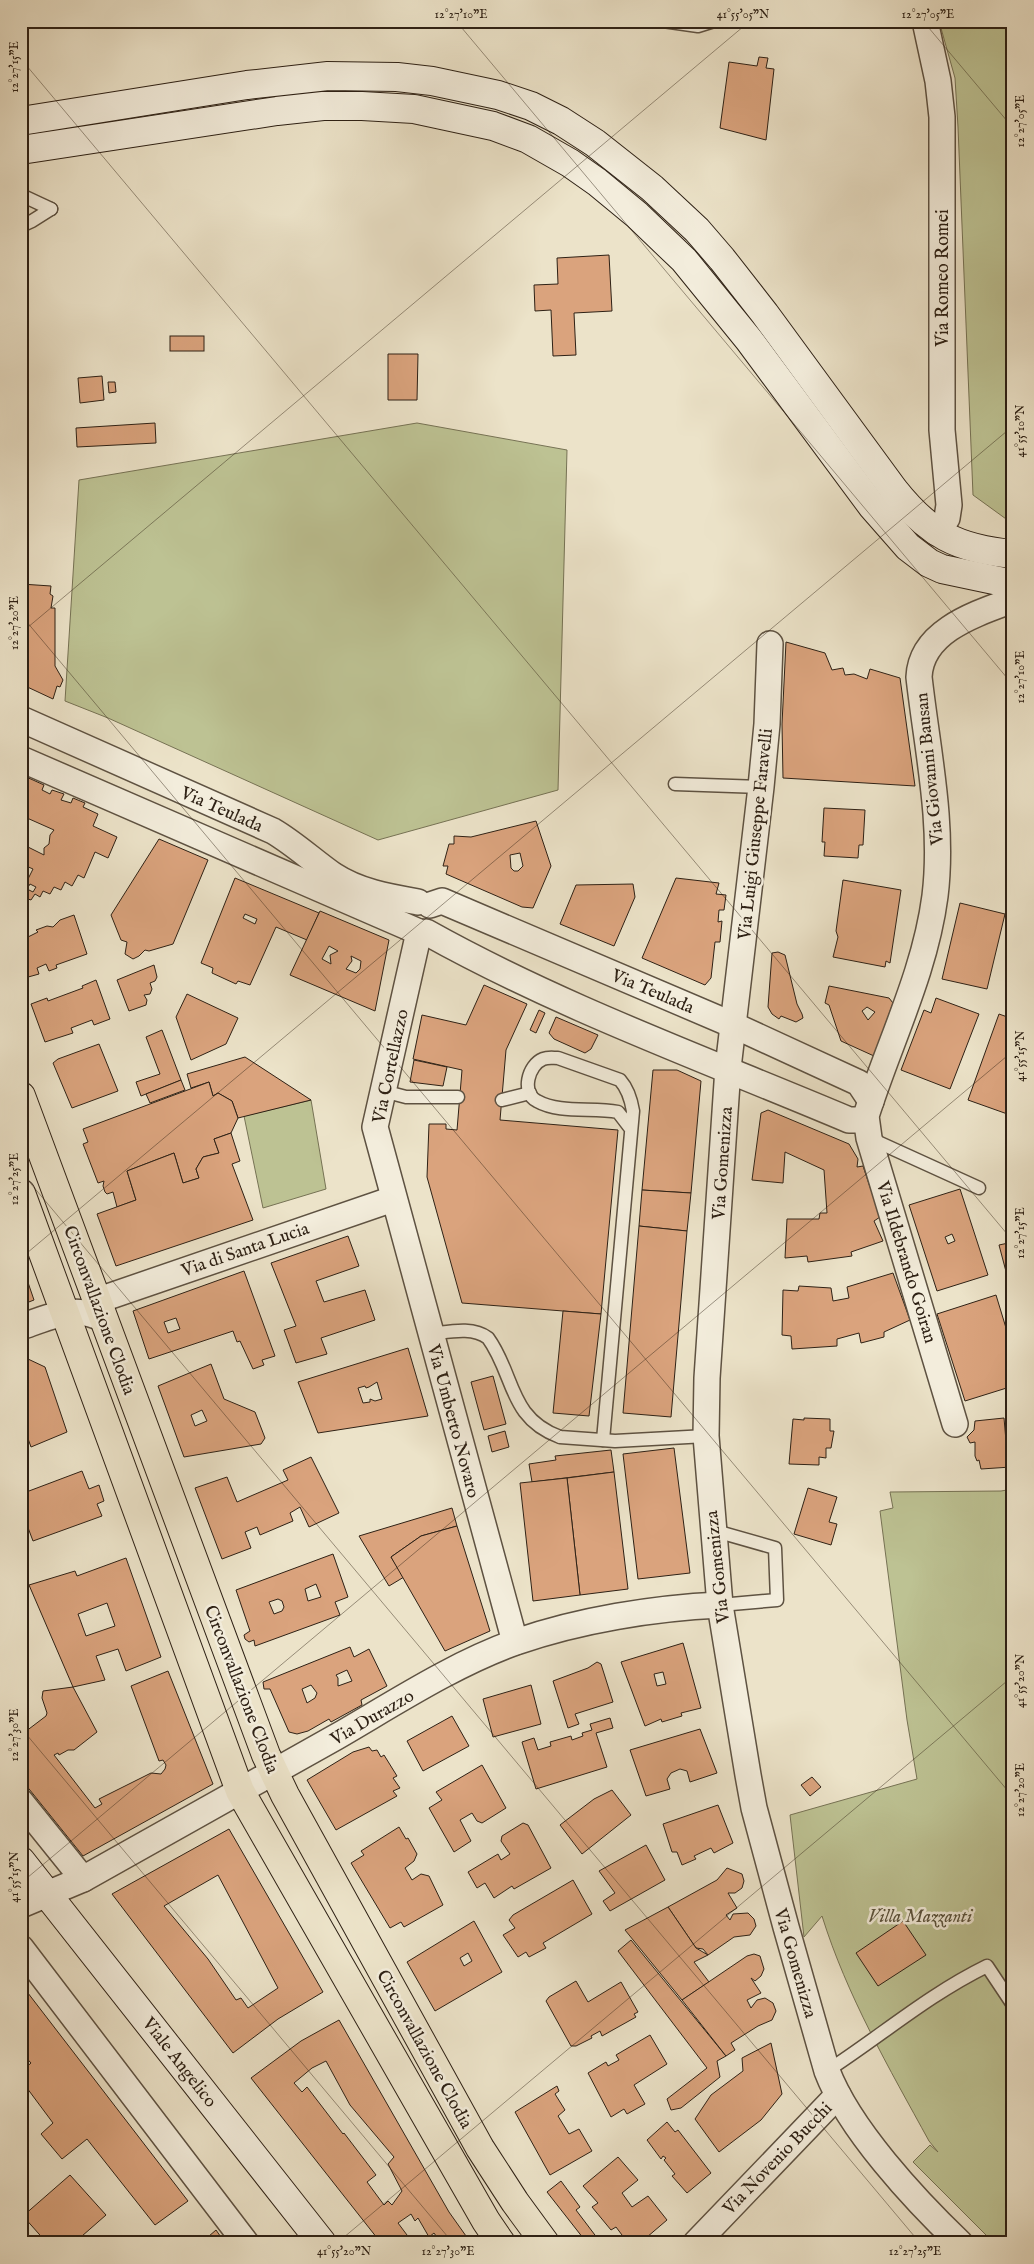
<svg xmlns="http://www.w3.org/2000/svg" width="1034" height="2264" font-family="'IM FELL English',serif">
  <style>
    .green { fill: #bdc293; stroke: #767254 }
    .building { fill: #daa37d; stroke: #2e2115; fill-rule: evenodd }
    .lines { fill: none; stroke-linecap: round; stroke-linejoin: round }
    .lane-casing { stroke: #5e5242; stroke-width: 15 }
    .street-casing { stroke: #5e5242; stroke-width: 28 }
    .secondary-casing { stroke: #2e2115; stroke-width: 30 }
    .primary-casing { stroke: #2e2115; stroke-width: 30 }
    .lane { stroke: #f3eddc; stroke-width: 12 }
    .street { stroke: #f3eddc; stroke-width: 25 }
    .secondary { stroke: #f3eddc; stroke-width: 28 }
    .primary { stroke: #ece3c9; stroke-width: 28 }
    .ticks { fill: none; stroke: #2e2115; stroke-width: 1; stroke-opacity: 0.45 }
    .labels { text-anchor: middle; stroke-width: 5; stroke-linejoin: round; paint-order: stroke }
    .street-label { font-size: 18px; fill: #2e2115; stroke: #f3eddc }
    .park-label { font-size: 18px; font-style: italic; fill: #59513b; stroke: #f3eddc }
    .neatline { fill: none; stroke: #2e2115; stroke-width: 2 }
    .ticks-label { font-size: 12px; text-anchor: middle; fill: #2e2115 }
  </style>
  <rect width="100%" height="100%" fill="#ece3c9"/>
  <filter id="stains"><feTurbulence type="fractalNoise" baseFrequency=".004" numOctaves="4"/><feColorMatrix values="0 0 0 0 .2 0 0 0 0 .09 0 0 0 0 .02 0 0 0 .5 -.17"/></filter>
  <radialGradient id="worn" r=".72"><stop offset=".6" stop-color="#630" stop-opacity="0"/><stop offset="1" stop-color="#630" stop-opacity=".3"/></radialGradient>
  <!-- green -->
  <g class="green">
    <path d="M939,21H1013V524L973,495L958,127L955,78Z"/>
    <path d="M417,423L567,450L558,790L378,840L108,718L65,701L79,480Z"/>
    <path d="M311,1100L326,1189L263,1208L244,1116Z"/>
    <path d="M1013,1489V2243H994L913,2162L930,2145L938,2152L929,2141C889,2068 847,1996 822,1916L804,1937L790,1815L917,1779L907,1720L880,1511L893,1508L890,1492L1001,1491Z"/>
  </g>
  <!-- building -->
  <g class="building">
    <path d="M759,57L768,58L766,68L774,69L766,140L720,128L729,62L757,66Z"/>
    <path d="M609,255L612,311L574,313L576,355L553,356L551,310L535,311L534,285L558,284L557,258Z"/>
    <rect x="170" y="336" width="34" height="15"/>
    <path d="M388,354H418L417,400H388Z"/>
    <path d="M102,376L104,400L80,403L78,378Z"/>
    <path d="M108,382H115L116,392L109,393Z"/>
    <path d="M155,423L156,443L77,447L76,428Z"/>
    <path d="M21,584L51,586L50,594L53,596L51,608H55V666L63,680L60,687L57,686L53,699L21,684Z"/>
    <path d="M786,642L825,653L832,670L843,668L845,675L854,674L867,679L870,669L900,678L915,786L783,778L782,724Z"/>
    <path d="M22,775L44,785L42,790L50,794L52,790L64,794L61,800L71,803L73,798L85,803L83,807L98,814L93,826L117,837L108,858L95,852L84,878L78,875L72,886L65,882L61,890L54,887L50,894L43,891L40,897L35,894L31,900L25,898L22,904L21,876L28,879L33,869L24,865L21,870V846L22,844L44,855V848L49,844L50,835L54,830L27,818L21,832ZM30,884L36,887L33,892L27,889Z"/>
    <path d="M824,808L865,810L863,845H859L858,858L824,856L825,842H822Z"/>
    <path d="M536,821L551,866L533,908L522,907L446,874L448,866H443L449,844H454V836L471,837ZM520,853L523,866L518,871H514L511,868L510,855Z"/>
    <path d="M159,839L208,860L173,944L149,951L145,950L139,956L133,959L125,954L127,942L121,940L111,915Z"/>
    <path d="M235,878L319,913L307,940L276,927L250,985L238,981L236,984L212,973L213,968L201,963ZM245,914L257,919L255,924L243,918Z"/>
    <path d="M676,878L719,883L716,894L726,895L724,910H719L718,922L722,921L720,942H715L711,978L705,985L642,958Z"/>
    <path d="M843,880L901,890L890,963L886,961L885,967L833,957L838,937L836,931Z"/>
    <path d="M633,884L635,897L614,946L560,924L576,885Z"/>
    <path d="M960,903L1005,914L987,989L942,979Z"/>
    <path d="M320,911L389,940L375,1011L290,975ZM329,946L338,951L330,955L331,964L322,959ZM351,956L361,961L360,969L356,973L346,969L352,961Z"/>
    <path d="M74,915L87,954L56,965L57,968L49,971L46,964L37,968L39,974L21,979V936L27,934L28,937L38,932L36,930L47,926L53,927L60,920Z"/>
    <path d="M778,952L785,955L797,1004L802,1014L803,1018L796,1022L781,1016L779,1019L772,1014L768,1007L772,953Z"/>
    <path d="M154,965L157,977L155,981L150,983L152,989L150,994L144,995L147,1000L146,1005L129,1011L117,980Z"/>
    <path d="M96,980L110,1019L94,1025L92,1020L71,1028L73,1033L45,1042L31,1004L47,998L48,1001L83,988L82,986Z"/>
    <path d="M484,985L527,1004L506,1050L500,1120L618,1130L601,1314L462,1303L427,1177L429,1124H446V1129L457,1130L462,1070L413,1059L422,1015L466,1025Z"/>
    <path d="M829,986L889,998L893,1003L874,1056L841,1041L829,1005L825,1003ZM867,1007L875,1012L868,1020L862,1011Z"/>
    <path d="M187,994L238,1018L226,1044L191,1060L176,1017Z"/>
    <path d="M936,998L979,1014L950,1089L901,1070L924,1010L931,1013Z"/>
    <path d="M539,1010L545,1013L536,1033L530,1030Z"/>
    <path d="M999,1014L1013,1019V1116L968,1100Z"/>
    <path d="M556,1017L598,1035L591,1049L585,1053L554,1039L549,1033Z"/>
    <path d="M162,1030L181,1080L141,1096L136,1082L160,1074L146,1037Z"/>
    <path d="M99,1044L118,1091L72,1108L53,1063L58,1059Z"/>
    <path d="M245,1057L311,1100L238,1118L232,1101L218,1093L213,1096L209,1082L191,1088L187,1074Z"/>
    <path d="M414,1060L447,1067L443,1086L410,1082Z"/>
    <path d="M653,1070H677L701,1081L691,1193L642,1190Z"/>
    <path d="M181,1080L185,1090L150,1103L146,1094Z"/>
    <path d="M209,1082L213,1096L218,1093L232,1101L238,1118L231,1133L214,1139L219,1153L203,1157L196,1169L199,1178L183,1183L174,1153L127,1171L136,1200L117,1207L113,1192L107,1194L105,1192L103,1186L104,1181L98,1183L83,1144L88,1142L83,1129Z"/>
    <path d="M768,1110L849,1144L858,1159L857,1167L863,1166L880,1217L874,1221L883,1241L851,1252L852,1256L808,1262L807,1256L785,1258L787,1219H819L820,1213H827L824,1170L785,1152L783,1183L752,1180L761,1113Z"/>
    <path d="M231,1133L240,1161L232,1164L253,1220L116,1266L97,1214L136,1200L127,1171L174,1153L183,1183L199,1178L196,1169L203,1157L219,1153L214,1139Z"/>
    <path d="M960,1189L988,1275L937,1291L909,1205ZM952,1234L955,1241L948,1244L945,1237Z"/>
    <path d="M642,1190L691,1193L687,1231L639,1226Z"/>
    <path d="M639,1226L687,1231L671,1417L623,1413Z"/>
    <path d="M348,1236L359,1266L316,1281L324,1302L365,1290L375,1320L321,1338L327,1354L296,1363L284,1330L296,1326L271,1263Z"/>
    <path d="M1013,1242V1298L999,1245Z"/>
    <path d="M21,1262L34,1300L21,1305Z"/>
    <path d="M244,1271L275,1356L262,1360L264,1365L253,1369L240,1341L237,1342L233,1331L149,1359L133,1311ZM176,1318L180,1329L168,1333L164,1322Z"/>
    <path d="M893,1273L910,1320L884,1332V1337L861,1343L859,1333L837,1339V1346L792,1349L791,1336L782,1335L783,1290L798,1291L799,1286L831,1288L833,1301L849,1298L847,1287Z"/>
    <path d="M996,1295L1013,1351V1386L965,1401L937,1314Z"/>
    <path d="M563,1311L601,1314L589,1416L553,1413Z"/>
    <path d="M408,1348L428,1416L318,1433L298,1382ZM377,1382L382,1399L375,1401L370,1399V1402L363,1403L358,1388L365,1386L366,1388L369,1387Z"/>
    <path d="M28,1359L45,1367L67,1432L31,1447L21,1419V1361Z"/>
    <path d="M211,1364L224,1399L255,1412L265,1438L261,1444L184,1457L158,1386ZM202,1410L207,1421L195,1426L191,1415Z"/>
    <path d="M493,1376L506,1424L484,1430L471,1382Z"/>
    <path d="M804,1418L830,1419V1431H834L831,1448H826V1458L819,1457V1465L789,1464L793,1419L804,1420Z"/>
    <path d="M1004,1418L1006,1441H1010L1011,1467L981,1469L979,1460L977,1461L975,1456V1442L970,1443L967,1437L974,1430L975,1421Z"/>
    <path d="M505,1431L509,1447L492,1452L488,1436Z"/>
    <path d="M674,1448L690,1573L638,1579L623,1454Z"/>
    <path d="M611,1450L614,1472L532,1482L529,1464L556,1460L555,1456Z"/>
    <path d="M311,1457L339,1513L309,1527L300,1507L290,1513L293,1521L260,1535L257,1527L245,1532L251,1548L222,1559L195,1488L227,1477L237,1502L288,1480L283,1470Z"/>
    <path d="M82,1471L89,1489L99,1485L104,1501L97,1504L102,1516L33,1541L21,1509V1494Z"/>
    <path d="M614,1472L628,1589L580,1595L567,1478Z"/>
    <path d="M567,1478L580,1595L533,1601L520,1483Z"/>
    <path d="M808,1488L837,1497L829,1522L837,1524L831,1545L794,1534Z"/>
    <path d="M452,1508L457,1526L421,1536L391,1557L404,1577L389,1586L359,1536Z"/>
    <path d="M457,1526L490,1631L445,1651L391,1557L421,1536Z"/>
    <path d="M333,1554L348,1597L335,1602L340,1615L255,1646L254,1640L249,1642L245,1639L244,1635L250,1631L236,1590ZM316,1584L321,1597L308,1601L305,1589ZM278,1599L282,1601L284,1607L282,1611L274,1614L269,1602Z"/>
    <path d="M126,1558L161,1657L126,1671L118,1649L96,1656L105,1680L73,1687L29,1585L75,1571L77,1576ZM107,1603L115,1626L86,1636L78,1614Z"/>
    <path d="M683,1643L701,1708L681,1713L682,1716L662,1722L661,1719L645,1726L621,1662ZM663,1672L666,1684L657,1686L654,1674Z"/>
    <path d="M350,1647L354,1657L369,1649L387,1686L361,1700L362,1705L331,1722L329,1719L308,1731L297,1734L289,1732L270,1689H264L263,1682ZM347,1670L352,1681L338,1686V1678L336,1675ZM311,1685L317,1693L315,1698L307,1703L302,1689Z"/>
    <path d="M597,1662L601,1664L613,1702L575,1714L579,1724L568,1728L553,1681L588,1668Z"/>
    <path d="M168,1671L213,1784L83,1856L21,1779V1735L46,1716L47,1713L42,1698L43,1691L73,1687L97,1732L74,1750H68L59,1755L58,1753L54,1755L95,1808L102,1804L99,1799L151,1773L161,1774L165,1769L166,1765L163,1760L159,1761L131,1686Z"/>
    <path d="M531,1685L541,1724L493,1737L483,1699Z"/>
    <path d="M452,1716L469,1746L423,1771L407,1741Z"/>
    <path d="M610,1718L613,1728L596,1733L607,1767L536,1789L522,1742L534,1738L538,1750L551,1746L550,1742L571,1736L572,1740L583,1736L582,1733L592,1730L590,1724Z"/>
    <path d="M700,1729L717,1773L690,1782L687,1771L680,1769L671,1773L667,1779L670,1789L646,1796L630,1750Z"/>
    <path d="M369,1747L372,1751L377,1750L381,1757L384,1755L397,1776L393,1778L400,1788L393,1791L397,1796L336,1830L307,1780L353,1752Z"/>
    <path d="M482,1765L506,1808L482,1823L477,1821L472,1813L460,1820L471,1841L454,1852L429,1808L442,1800L436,1792Z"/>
    <path d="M812,1777L821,1787L810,1796L801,1785Z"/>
    <path d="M612,1790L631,1815L582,1854L560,1825L594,1799Z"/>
    <path d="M718,1805L733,1843L714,1853L711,1848L694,1856L696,1859L682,1865L677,1852H672L663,1824Z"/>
    <path d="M523,1823L528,1825L551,1868L514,1889L512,1886L494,1898L485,1883L477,1888L468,1872L498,1854L501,1860L510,1854L501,1841L502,1836Z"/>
    <path d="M399,1827L406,1839L408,1838L417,1854L414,1861L405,1868L412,1880L421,1874L429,1876L443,1905L404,1927L401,1922L390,1928L351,1863L364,1855L361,1851Z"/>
    <path d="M229,1829L323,1992L278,2019L233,2053L112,1894ZM218,1875L278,1988L248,2008L241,1998L236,2000L208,1959L164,1906Z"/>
    <path d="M646,1845L665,1880L610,1911L603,1901L615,1893L599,1871Z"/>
    <path d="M727,1868L742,1874L744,1881L742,1888L735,1893H728L737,1908L726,1915L730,1920L733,1914L748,1913L754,1919L756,1926L750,1935L734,1937L708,1955L703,1949L696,1948L668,1907L717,1880Z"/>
    <path d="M573,1880L592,1914L543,1943L546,1948L529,1957L526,1952L518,1957L503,1935L515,1928L509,1920L513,1915Z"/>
    <path d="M668,1907L696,1948L708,1955L694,1962L709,1982L682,2000L625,1930Z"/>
    <path d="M474,1921L502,1972L435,2011L407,1962ZM468,1953L472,1961L464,1966L460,1958Z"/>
    <path d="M903,1921L926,1955L878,1986L856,1953Z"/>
    <path d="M631,1940L726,2056L717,2061L720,2077L681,2108L671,2110L667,2099L707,2068L618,1951Z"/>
    <path d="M754,1954L760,1956L764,1969L761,1976L755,1981L751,1978L761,1993L747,2000L751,2008L757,2000L765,1998L773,2003L776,2011L772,2020L758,2026L731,2043L735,2050L726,2056L682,2000L747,1956Z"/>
    <path d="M576,1981L588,2002L621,1982L638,2012L634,2014L636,2017L602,2036L600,2031L591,2036L592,2038L576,2046H571L546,2001L549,1997Z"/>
    <path d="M21,1984L188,2201L155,2225L87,2139L62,2159L41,2134L53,2123L21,2080V2072L31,2063L21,2052Z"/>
    <path d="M339,2020L449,2212L471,2243H441L434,2233L429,2237L418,2218L415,2221L411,2214L398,2223L413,2243H381L251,2078L301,2041ZM326,2061L350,2105L394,2157L388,2164L402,2191L392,2205L388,2201L384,2205L367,2182L376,2175L344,2133L343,2134L307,2087L302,2092L294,2083L312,2068Z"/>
    <path d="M650,2035L667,2064L634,2085L645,2104L627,2114L624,2109L611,2117L588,2073L606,2062L608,2066L619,2060L616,2055Z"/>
    <path d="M771,2043L782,2094L761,2120L719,2152L695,2119L711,2095L743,2071L742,2058Z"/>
    <path d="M557,2086L559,2091L555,2094L565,2110L558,2116L569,2134L579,2129L592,2151L550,2175L515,2112Z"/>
    <path d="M667,2122L675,2132L678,2130L711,2173L687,2193L672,2176L675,2174L664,2160L666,2158L663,2156L661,2159L647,2140Z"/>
    <path d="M618,2157L638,2180L622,2193L632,2207L648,2196L667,2220L640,2243H628L616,2227L611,2230L592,2207L598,2203L583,2186Z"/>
    <path d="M70,2175L106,2215L74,2243H47L23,2216Z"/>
    <path d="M561,2181L580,2207L576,2210L601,2243H587L547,2192Z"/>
    <path d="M216,2230L225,2243H201Z"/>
  </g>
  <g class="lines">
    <defs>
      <g id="lane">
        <path d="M663,21L698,26L714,21"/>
        <path d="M21,195L51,209"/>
        <path d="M21,226L32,221L51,209"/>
        <path d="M675,784L761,787"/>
        <path d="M383,1091L406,1097H458"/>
        <path d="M502,1100L530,1093"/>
        <path d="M869,1138L979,1188"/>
        <path d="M430,1334C449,1332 472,1326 488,1338C515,1375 508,1418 560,1437L615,1441L706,1436"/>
        <path d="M603,1440L633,1111C631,1099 628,1089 620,1080L558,1058C553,1058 548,1057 543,1059C528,1065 521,1093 537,1101C560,1114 592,1107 618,1112L631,1129"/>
        <path d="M712,1530L775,1548L777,1600L720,1605"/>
        <path d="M827,2071C881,2036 928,1995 987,1966L1013,2005"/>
      </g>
      <g id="street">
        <path d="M925,21L938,81L942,117V430L949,505L947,518L937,533"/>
        <path d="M770,644L767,724L761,787L728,1068L707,1378L706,1436L720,1605L748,1775L754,1808L786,1927L827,2071C849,2129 915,2200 960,2243"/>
        <path d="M21,719L273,831C295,844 313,861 333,875C359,892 389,897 418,902"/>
        <path d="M21,759L419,932"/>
        <path d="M430,905L442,901L733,1025L859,1083L871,1101"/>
        <path d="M419,932L375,1127L515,1642"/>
        <path d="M426,932C560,1007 707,1060 849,1120H859L866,1116"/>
        <path d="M96,1301L393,1199"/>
        <path d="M21,1327C49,1317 75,1304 103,1319"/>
        <path d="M955,1424L869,1138L866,1116C889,1043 925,973 935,896C944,823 927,749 919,677C921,631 975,614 1013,600"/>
        <path d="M21,1802L83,1879"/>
        <path d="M21,1905L83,1879C167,1831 252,1785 336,1737C393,1704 454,1664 516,1642C579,1620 654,1608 720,1605"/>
        <path d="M21,1948L246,2243"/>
        <path d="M696,2243L838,2095"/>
      </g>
      <g id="secondary">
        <path d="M21,121L247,85L328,76L397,77L432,81L498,95L531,106L561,121L595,143L652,188L697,230L722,259L765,314L894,490C929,534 957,549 1013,554"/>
        <path d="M21,150L277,111L323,106H362L414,109L493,126L528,139L570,163L597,182L637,215L684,260L749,340L872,506L908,547L929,563L942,569L1013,584"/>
        <path d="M21,1861L322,2243"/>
      </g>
      <g id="primary">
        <path d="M21,1096L266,1755L285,1795L480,2148L515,2202L545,2243"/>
        <path d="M21,1193L240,1791L486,2221L501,2243"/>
      </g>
    </defs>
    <!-- lane casing -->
    <use href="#lane" class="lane-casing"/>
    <!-- street casing -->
    <use href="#street" class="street-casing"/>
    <!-- secondary casing -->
    <use href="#secondary" class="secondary-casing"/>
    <!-- primary casing -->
    <use href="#primary" class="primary-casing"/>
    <!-- lane -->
    <use href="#lane" class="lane"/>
    <!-- street -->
    <use href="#street" class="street"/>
    <!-- secondary -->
    <use href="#secondary" class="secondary"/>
    <!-- primary -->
    <use href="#primary" class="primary"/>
  </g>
  <!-- ticks -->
  <path class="ticks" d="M456,21L1013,685M923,21L1013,128M21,59L1013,1241M21,615L1013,1797M21,633L750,21M21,1172L920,2243M21,1258L1013,426M21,1728L453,2243M21,1883L1013,1051M337,2243L1013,1676"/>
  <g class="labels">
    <!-- street labels -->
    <g class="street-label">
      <text transform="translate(942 278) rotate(-90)" y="6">Via Romeo Romei</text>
      <text transform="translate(929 769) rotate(-96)" y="6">Via Giovanni Bausan</text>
      <text transform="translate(222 809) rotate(24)" y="6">Via Teulada</text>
      <text transform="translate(755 834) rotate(-84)" y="6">Via Luigi Giuseppe Faravelli</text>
      <text transform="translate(653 991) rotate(23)" y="6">Via Teulada</text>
      <text transform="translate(390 1066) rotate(-78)" y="6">Via Cortellazzo</text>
      <text transform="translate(722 1163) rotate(-86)" y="6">Via Gomenizza</text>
      <text transform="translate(245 1249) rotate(-19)" y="6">Via di Santa Lucia</text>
      <text transform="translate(907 1262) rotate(73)" y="6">Via Ildebrando Goiran</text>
      <text transform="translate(100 1310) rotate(70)" y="6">Circonvallazione Clodia</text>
      <text transform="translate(454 1421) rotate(75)" y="6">Via Umberto Novaro</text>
      <text transform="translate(717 1567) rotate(-96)" y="6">Via Gomenizza</text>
      <text transform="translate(242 1689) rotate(69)" y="6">Circonvallazione Clodia</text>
      <text transform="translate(372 1717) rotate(-30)" y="6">Via Durazzo</text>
      <text transform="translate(796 1963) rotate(74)" y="6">Via Gomenizza</text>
      <text transform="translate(425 2049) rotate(61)" y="6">Circonvallazione Clodia</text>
      <text transform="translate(180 2062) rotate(52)" y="6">Viale Angelico</text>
      <text transform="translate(777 2158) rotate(-46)" y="6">Via Novenio Bucchi</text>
    </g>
    <!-- park labels -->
    <g class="park-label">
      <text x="920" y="1922">Villa Mazzanti</text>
    </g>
  </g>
  <!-- margin -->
  <rect width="1034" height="2264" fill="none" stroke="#ece3c9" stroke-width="55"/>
  <rect x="28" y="28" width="978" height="2208" class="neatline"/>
  <g class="ticks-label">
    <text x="461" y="18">12°27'10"E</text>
    <text x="743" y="18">41°55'05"N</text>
    <text x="928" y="18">12°27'05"E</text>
    <text transform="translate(14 67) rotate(-90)" y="4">12°27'15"E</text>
    <text transform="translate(1020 121) rotate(-90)" y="4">12°27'05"E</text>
    <text transform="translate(1020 431) rotate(-90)" y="4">41°55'10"N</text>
    <text transform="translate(14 623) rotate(-90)" y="4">12°27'20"E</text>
    <text transform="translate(1020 677) rotate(-90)" y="4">12°27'10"E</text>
    <text transform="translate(1020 1056) rotate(-90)" y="4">41°55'15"N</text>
    <text transform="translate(14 1179) rotate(-90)" y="4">12°27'25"E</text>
    <text transform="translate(1020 1233) rotate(-90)" y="4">12°27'15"E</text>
    <text transform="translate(1020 1681) rotate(-90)" y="4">41°55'20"N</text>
    <text transform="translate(14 1735) rotate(-90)" y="4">12°27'30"E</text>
    <text transform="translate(1020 1790) rotate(-90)" y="4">12°27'20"E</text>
    <text transform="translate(14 1877) rotate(-90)" y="4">41°55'15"N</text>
    <text x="344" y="2255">41°55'20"N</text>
    <text x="448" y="2255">12°27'30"E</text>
    <text x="915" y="2255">12°27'25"E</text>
  </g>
  <rect width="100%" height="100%" filter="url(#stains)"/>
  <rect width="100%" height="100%" fill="url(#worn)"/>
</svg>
